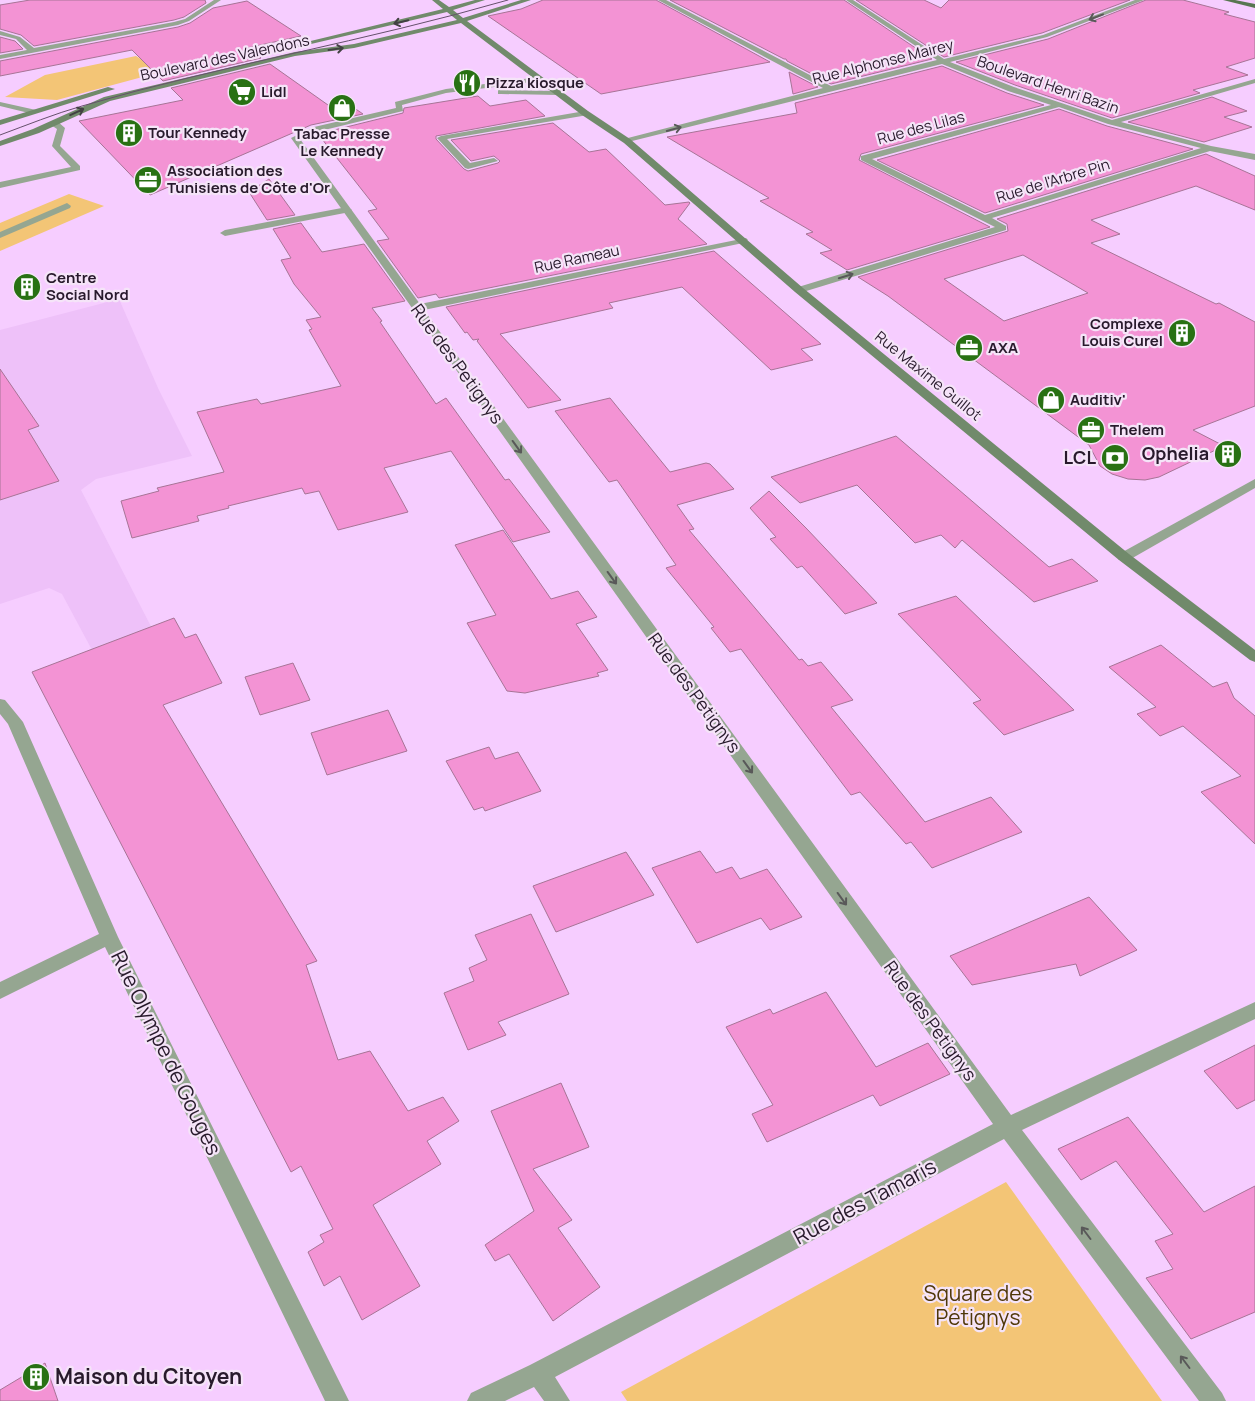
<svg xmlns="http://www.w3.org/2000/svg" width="1255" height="1401" font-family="Manrope,sans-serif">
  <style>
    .built { fill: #eec1f9 }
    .green { fill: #f3c576 }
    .building { fill: #f393d4; stroke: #a77496; fill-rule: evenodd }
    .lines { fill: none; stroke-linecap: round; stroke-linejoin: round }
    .lane { fill: #95a691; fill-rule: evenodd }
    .street { fill: #95a691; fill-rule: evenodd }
    .secondary { fill: #718a6b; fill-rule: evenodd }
    .primary { fill: #587651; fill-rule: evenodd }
    .tram { stroke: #66506c; stroke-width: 1 }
    .oneway { stroke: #595959 }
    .oneway2 { stroke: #424142 }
    .labels { text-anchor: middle; stroke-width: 4.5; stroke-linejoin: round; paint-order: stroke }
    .far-street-label { font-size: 15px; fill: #281a2c; stroke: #f5e4f8 }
    .far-poi-label { font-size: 15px; font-weight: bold; fill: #281a2c; stroke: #f5e4f8; text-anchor: start }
    .street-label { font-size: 18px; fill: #281a2c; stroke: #f5e4f8 }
    .poi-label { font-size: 18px; font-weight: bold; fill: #281a2c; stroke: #f5e4f8; text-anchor: end }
    .near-street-label { font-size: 21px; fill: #281a2c; stroke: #f5e4f8 }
    .near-park-label { font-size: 21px; fill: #4f3708; stroke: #f5e4f8 }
    .near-poi-label { font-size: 21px; font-weight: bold; fill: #281a2c; stroke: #f5e4f8; text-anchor: start }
  </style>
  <rect width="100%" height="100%" fill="#f6cdff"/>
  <!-- built -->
  <path class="built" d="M119,299L158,388L192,456L96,479L81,490L161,646L92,650L62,594L49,588L0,604V330Z"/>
  <!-- green -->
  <g class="green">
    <path d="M136,56L161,72L57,100L5,97L45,75Z"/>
    <path d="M69,194L104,206L0,251V223Z"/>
    <path d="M1006,1182L1162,1401H627L621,1392Z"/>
  </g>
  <!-- building -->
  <g class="building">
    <path d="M30,0H205L206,3L184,17L174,20L34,46L21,35L0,29V5Z"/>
    <path d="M543,0H656L770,62L601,94L488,16L521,9Z"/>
    <path d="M670,0H844L932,59L831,84L787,61L786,59H784Z"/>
    <path d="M856,0H924L941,8L949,0H1130L1042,33L944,57Z"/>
    <path d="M1146,0H1183L1229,12L1224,14L1255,22V58L1226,67L1248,75L1193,90L1200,93L1112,118L1015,85L956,62L1048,39Z"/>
    <path d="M247,1L301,36L247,48L261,58L163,81L132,50L0,76V61L178,27L190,23L213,8Z"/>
    <path d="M0,37L15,41L23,49L0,53Z"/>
    <path d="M270,64L328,105L344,101L363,114L311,125L150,195L79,121L183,100L171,88Z"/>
    <path d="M942,66L1007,93L1044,105L861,154L859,160L990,227L847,270L820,253L832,250L806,234L813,232L760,201L769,198L667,137L797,113L795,103Z"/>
    <path d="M789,72L818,87L793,94Z"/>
    <path d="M478,96L490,106L526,100L545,116L436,136V139L464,169L468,171L498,163L500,161L494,156L471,161L451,140L553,123L589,152L606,149L665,205L689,202L690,203L678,219L707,244L439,298L436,294L418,298L377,241L389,239L368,211L377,209L318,134L403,113L404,108Z"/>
    <path d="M1212,97L1247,111L1224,117L1252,127L1204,142L1128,122Z"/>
    <path d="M1059,109L1107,126L1193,149L985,213L877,160Z"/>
    <path d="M1206,154L1255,176V210L1196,186L1091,220L1120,234L1091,243L1216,304L1219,303L1255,322V406L1193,430L1224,446L1159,477L1145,480L1128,479L1112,474L1100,466L1089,445L888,296L858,277L1008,231L1007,224L997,219ZM1023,255L1088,293L1004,321L944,279Z"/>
    <path d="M269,179L295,215L267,220L249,192Z"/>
    <path d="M301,223L322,252L364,244L405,301L372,308L382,321L380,322L436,404L446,398L505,480L509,479L550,532L513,542L451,451L384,468L408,512L338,530L319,491L305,494L302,488L228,506L229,508L197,516L199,521L132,538L121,501L159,491L157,488L224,472L197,412L257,399L261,404L341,386L309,330L312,329L306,320L321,317L294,284L281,260L291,258L273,229Z"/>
    <path d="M714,251L821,344L801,349L813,360L771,370L682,287L609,303L613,308L500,334L561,400L528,408L477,341L479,339L473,340L467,332L465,333L446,307Z"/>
    <path d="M0,369L39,426L28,430L59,481L0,500Z"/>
    <path d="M610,398L670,472L706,463L710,464L734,489L677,505L694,529L689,530L799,660L802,659L808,666L821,662L853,700L831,707L925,822L991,797L1022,832L932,868L911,842L906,844L860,792L851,795L741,649L730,652L711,628L714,627L666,568L676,565L617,480L609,482L555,411Z"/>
    <path d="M896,436L1049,567L1072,559L1098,581L1034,602L962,540L955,548L941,535L915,543L857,485L800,503L771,477Z"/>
    <path d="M769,491L806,528L877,603L845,614L802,566L797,568L770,539L776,537L750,508Z"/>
    <path d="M503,530L551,599L578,591L597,617L576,624L608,670L597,673L599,676L525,693L507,691L467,623L496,615L455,545Z"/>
    <path d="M956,596L1074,710L1004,735L973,703L981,700L898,614Z"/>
    <path d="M174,618L185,638L196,634L222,683L163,705L317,961L306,965L338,1060L370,1051L408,1111L443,1097L459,1121L427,1141L441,1164L373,1205L420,1286L362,1320L340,1276L324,1286L308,1252L324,1242L320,1235L333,1229L301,1166L291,1172L32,672Z"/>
    <path d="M1161,645L1213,687L1227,682L1234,698L1255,716V844L1201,792L1241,776L1183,726L1160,736L1137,714L1156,707L1109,667Z"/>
    <path d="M293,663L310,700L260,715L245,677Z"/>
    <path d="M388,710L407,751L327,775L311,733Z"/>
    <path d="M489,747L495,759L518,752L541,791L485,811L483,807L474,810L446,761Z"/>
    <path d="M700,851L716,873L732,867L740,879L767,869L802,917L770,930L761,918L697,943L652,868Z"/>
    <path d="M626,852L654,895L556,932L533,886Z"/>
    <path d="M1089,897L1137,950L1080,976L1076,964L972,985L950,956Z"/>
    <path d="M531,914L569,994L498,1022L506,1035L468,1050L444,993L474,981L469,968L487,960L475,935Z"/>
    <path d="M826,992L876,1067L928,1043L950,1074L880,1106L873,1095L767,1142L752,1114L773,1105L726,1027L770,1009L773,1014Z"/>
    <path d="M1255,1045V1100L1237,1109L1204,1071Z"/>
    <path d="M561,1083L589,1147L533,1169L572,1220L558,1228L600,1287L553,1321L509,1254L495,1261L485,1245L534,1211L491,1111Z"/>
    <path d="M1128,1117L1204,1212L1255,1186V1312L1191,1339L1146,1278L1173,1269L1155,1241L1173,1234L1116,1161L1081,1180L1058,1149Z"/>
    <path d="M45,1363L58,1401H0V1390Z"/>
  </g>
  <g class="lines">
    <!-- lane -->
    <g class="lane">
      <path d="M51,121H57L65,128L60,146L80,166V170L0,188V182L71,167L52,146L57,129L51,125Z"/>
      <path d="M347,207L352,210L350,212L225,236L220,233L225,230Z"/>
    </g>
    <!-- street -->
    <g class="street">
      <path d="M214,0H221L189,21L178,25L0,59V55L27,50L16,39L0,35V31L20,37L34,48L174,22L185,19Z"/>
      <path d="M658,0H666L831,86L937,60L846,0H853L944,59L1043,35L1135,0H1144L1047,37L950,62L1014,87L1112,120L1255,79V83L1121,122L1211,146L1255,154V160L1210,151L992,218L1006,226V230L803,292H795V288L995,227L861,160V156L1051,105L1008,91L942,64L624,143V139L823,88ZM1059,107L1108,124L1201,148L985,215L872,159Z"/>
      <path d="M539,77L543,79L542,81L446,93L402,105L403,111L320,131L300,139L420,304L746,238L748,240L743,243L424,310L1011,1115L1255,1002V1019L1022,1130L1222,1393L1226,1401H1199L1004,1139L555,1377L570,1401H544L534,1387L505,1401H467L471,1393L530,1365L993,1124L291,138L314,127L396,108L395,102L446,89Z"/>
      <path d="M498,90L558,91L562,93L558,95L501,94H498Z"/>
      <path d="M0,102L36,110L37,112L33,114L0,106Z"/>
      <path d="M585,111L589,113L588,115L447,139L470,163L494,158L498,161L468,169L465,168L437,138L441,136Z"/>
      <path d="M67,203L71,206L70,208L0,238V232Z"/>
      <path d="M1255,479V488L1129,560H1119L1117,557L1119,554Z"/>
      <path d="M0,699L5,700L23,722L118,937L349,1401H325L105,947L0,999V982L99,934L8,724L0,714Z"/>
    </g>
    <!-- secondary -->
    <g class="secondary">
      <path d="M432,0H439L449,7L475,0H485L453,10L463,18L521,0H531L467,21L588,111L630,139L803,288L1129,554L1255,650V662L1250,660L1119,560L795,292L624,143L582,115L461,23L354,48L295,56L110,101L39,133L0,146V141L33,129L104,97L295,52L354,44L457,20L447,12L294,48L290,46L443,9Z"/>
      <path d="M108,87L115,89L0,125V120Z"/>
    </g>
    <!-- primary -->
    <path class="primary" d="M1223,0H1235L1255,4V8Z"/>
    <!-- tram -->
    <path class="tram" d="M0,135C27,125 54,114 82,106C223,65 367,41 508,0"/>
  </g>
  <!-- one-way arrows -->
  <defs><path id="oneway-shaft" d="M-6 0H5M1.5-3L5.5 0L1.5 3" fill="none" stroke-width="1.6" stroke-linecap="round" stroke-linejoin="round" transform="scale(1.25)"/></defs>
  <g class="oneway">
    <use href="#oneway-shaft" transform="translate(1096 17) rotate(159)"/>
    <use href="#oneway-shaft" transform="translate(674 129) rotate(-15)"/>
    <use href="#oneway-shaft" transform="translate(846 276) rotate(-17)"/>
    <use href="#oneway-shaft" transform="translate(517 447) rotate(54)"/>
    <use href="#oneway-shaft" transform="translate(612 578) rotate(54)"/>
    <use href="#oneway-shaft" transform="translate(748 767) rotate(54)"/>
    <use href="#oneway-shaft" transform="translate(842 899) rotate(54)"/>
    <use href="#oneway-shaft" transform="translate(1086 1233) rotate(-127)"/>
    <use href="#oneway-shaft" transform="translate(1185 1362) rotate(-127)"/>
  </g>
  <g class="oneway2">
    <use href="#oneway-shaft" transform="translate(401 22) rotate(167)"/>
    <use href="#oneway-shaft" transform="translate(336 49) rotate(-8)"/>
    <use href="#oneway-shaft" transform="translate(77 112) rotate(-25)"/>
  </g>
  <!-- icons -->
  <defs>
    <symbol id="restaurant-disc" viewBox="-11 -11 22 22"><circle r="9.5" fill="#287113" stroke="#f5e4f8"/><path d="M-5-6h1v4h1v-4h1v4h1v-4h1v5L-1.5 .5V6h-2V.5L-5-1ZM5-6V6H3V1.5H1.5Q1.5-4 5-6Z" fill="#fff"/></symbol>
    <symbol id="supermarket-disc" viewBox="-11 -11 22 22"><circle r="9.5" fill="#287113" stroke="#f5e4f8"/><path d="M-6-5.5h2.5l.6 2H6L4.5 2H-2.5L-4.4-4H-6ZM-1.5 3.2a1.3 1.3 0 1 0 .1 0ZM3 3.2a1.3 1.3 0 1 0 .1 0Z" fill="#fff"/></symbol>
    <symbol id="shop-disc" viewBox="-11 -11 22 22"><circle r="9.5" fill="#287113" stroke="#f5e4f8"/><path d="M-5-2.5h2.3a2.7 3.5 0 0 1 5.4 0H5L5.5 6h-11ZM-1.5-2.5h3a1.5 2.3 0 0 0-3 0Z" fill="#fff"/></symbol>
    <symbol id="building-disc" viewBox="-11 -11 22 22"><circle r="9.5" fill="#287113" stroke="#f5e4f8"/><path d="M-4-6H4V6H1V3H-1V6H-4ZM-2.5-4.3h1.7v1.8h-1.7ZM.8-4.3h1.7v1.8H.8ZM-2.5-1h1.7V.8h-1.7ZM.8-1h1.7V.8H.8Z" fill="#fff"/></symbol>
    <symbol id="office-disc" viewBox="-11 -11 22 22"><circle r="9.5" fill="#287113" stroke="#f5e4f8"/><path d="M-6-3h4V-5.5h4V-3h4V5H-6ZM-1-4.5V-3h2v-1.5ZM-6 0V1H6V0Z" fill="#fff"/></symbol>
    <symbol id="bank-disc" viewBox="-11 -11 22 22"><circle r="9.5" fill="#287113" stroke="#f5e4f8"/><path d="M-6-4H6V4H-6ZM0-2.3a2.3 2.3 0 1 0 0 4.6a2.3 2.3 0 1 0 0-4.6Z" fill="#fff"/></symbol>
  </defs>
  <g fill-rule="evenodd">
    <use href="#restaurant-disc" x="451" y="67" width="32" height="32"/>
    <use href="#supermarket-disc" x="226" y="76" width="32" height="32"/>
    <use href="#shop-disc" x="326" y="92" width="32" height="32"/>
    <use href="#building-disc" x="113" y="117" width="32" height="32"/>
    <use href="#office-disc" x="132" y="164" width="32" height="32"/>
    <use href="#building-disc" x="11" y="271" width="32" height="32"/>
    <use href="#building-disc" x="1166" y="317" width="32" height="32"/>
    <use href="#office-disc" x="953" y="332" width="32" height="32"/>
    <use href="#shop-disc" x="1035" y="384" width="32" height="32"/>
    <use href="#office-disc" x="1075" y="414" width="32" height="32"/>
    <use href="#building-disc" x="1212" y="438" width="32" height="32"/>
    <use href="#bank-disc" x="1099" y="442" width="32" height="32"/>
    <use href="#building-disc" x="20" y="1361" width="32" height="32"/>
  </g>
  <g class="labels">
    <!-- far-street labels -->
    <g class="far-street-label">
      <text transform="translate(225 58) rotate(-12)" y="5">Boulevard des Valendons</text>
      <text transform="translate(883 62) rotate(-14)" y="5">Rue Alphonse Mairey</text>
      <text transform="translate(1048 85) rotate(19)" y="5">Boulevard Henri Bazin</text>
      <text transform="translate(921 128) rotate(-15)" y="5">Rue des Lilas</text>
      <text transform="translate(1053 181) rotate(-17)" y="5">Rue de l'Arbre Pin</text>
      <text transform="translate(577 259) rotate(-12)" y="5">Rue Rameau</text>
      <text transform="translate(928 376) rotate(39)" y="5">Rue Maxime Guillot</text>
    </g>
    <!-- far-poi labels -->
    <g class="far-poi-label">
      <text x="486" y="88">Pizza kiosque</text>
      <text x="261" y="97">Lidl</text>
      <text x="148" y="138">Tour Kennedy</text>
      <text x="342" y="139" text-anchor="middle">Tabac Presse<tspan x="342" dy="17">Le Kennedy</tspan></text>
      <text x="167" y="176">Association des<tspan x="167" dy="17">Tunisiens de Côte d'Or</tspan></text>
      <text x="46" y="283">Centre<tspan x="46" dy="17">Social Nord</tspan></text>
      <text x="1163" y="329" text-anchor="end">Complexe<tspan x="1163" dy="17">Louis Curel</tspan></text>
      <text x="988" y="353">AXA</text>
      <text x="1070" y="405">Auditiv'</text>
      <text x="1110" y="435">Thelem</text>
    </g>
    <!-- street labels -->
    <g class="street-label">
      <text transform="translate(457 364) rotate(54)" y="6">Rue des Petignys</text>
      <text transform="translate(694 693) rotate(54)" y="6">Rue des Petignys</text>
      <text transform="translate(930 1021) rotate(54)" y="6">Rue des Petignys</text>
    </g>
    <!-- poi labels -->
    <g class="poi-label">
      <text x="1209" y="460">Ophelia</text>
      <text x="1096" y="464">LCL</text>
    </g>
    <!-- near-street labels -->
    <g class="near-street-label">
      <text transform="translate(166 1053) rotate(64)" y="7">Rue Olympe de Gouges</text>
      <text transform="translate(865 1202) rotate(-28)" y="7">Rue des Tamaris</text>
    </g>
    <!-- near-park labels -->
    <g class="near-park-label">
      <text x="978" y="1301">Square des<tspan x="978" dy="24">Pétignys</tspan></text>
    </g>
    <!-- near-poi labels -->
    <g class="near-poi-label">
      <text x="55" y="1384">Maison du Citoyen</text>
    </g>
  </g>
</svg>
